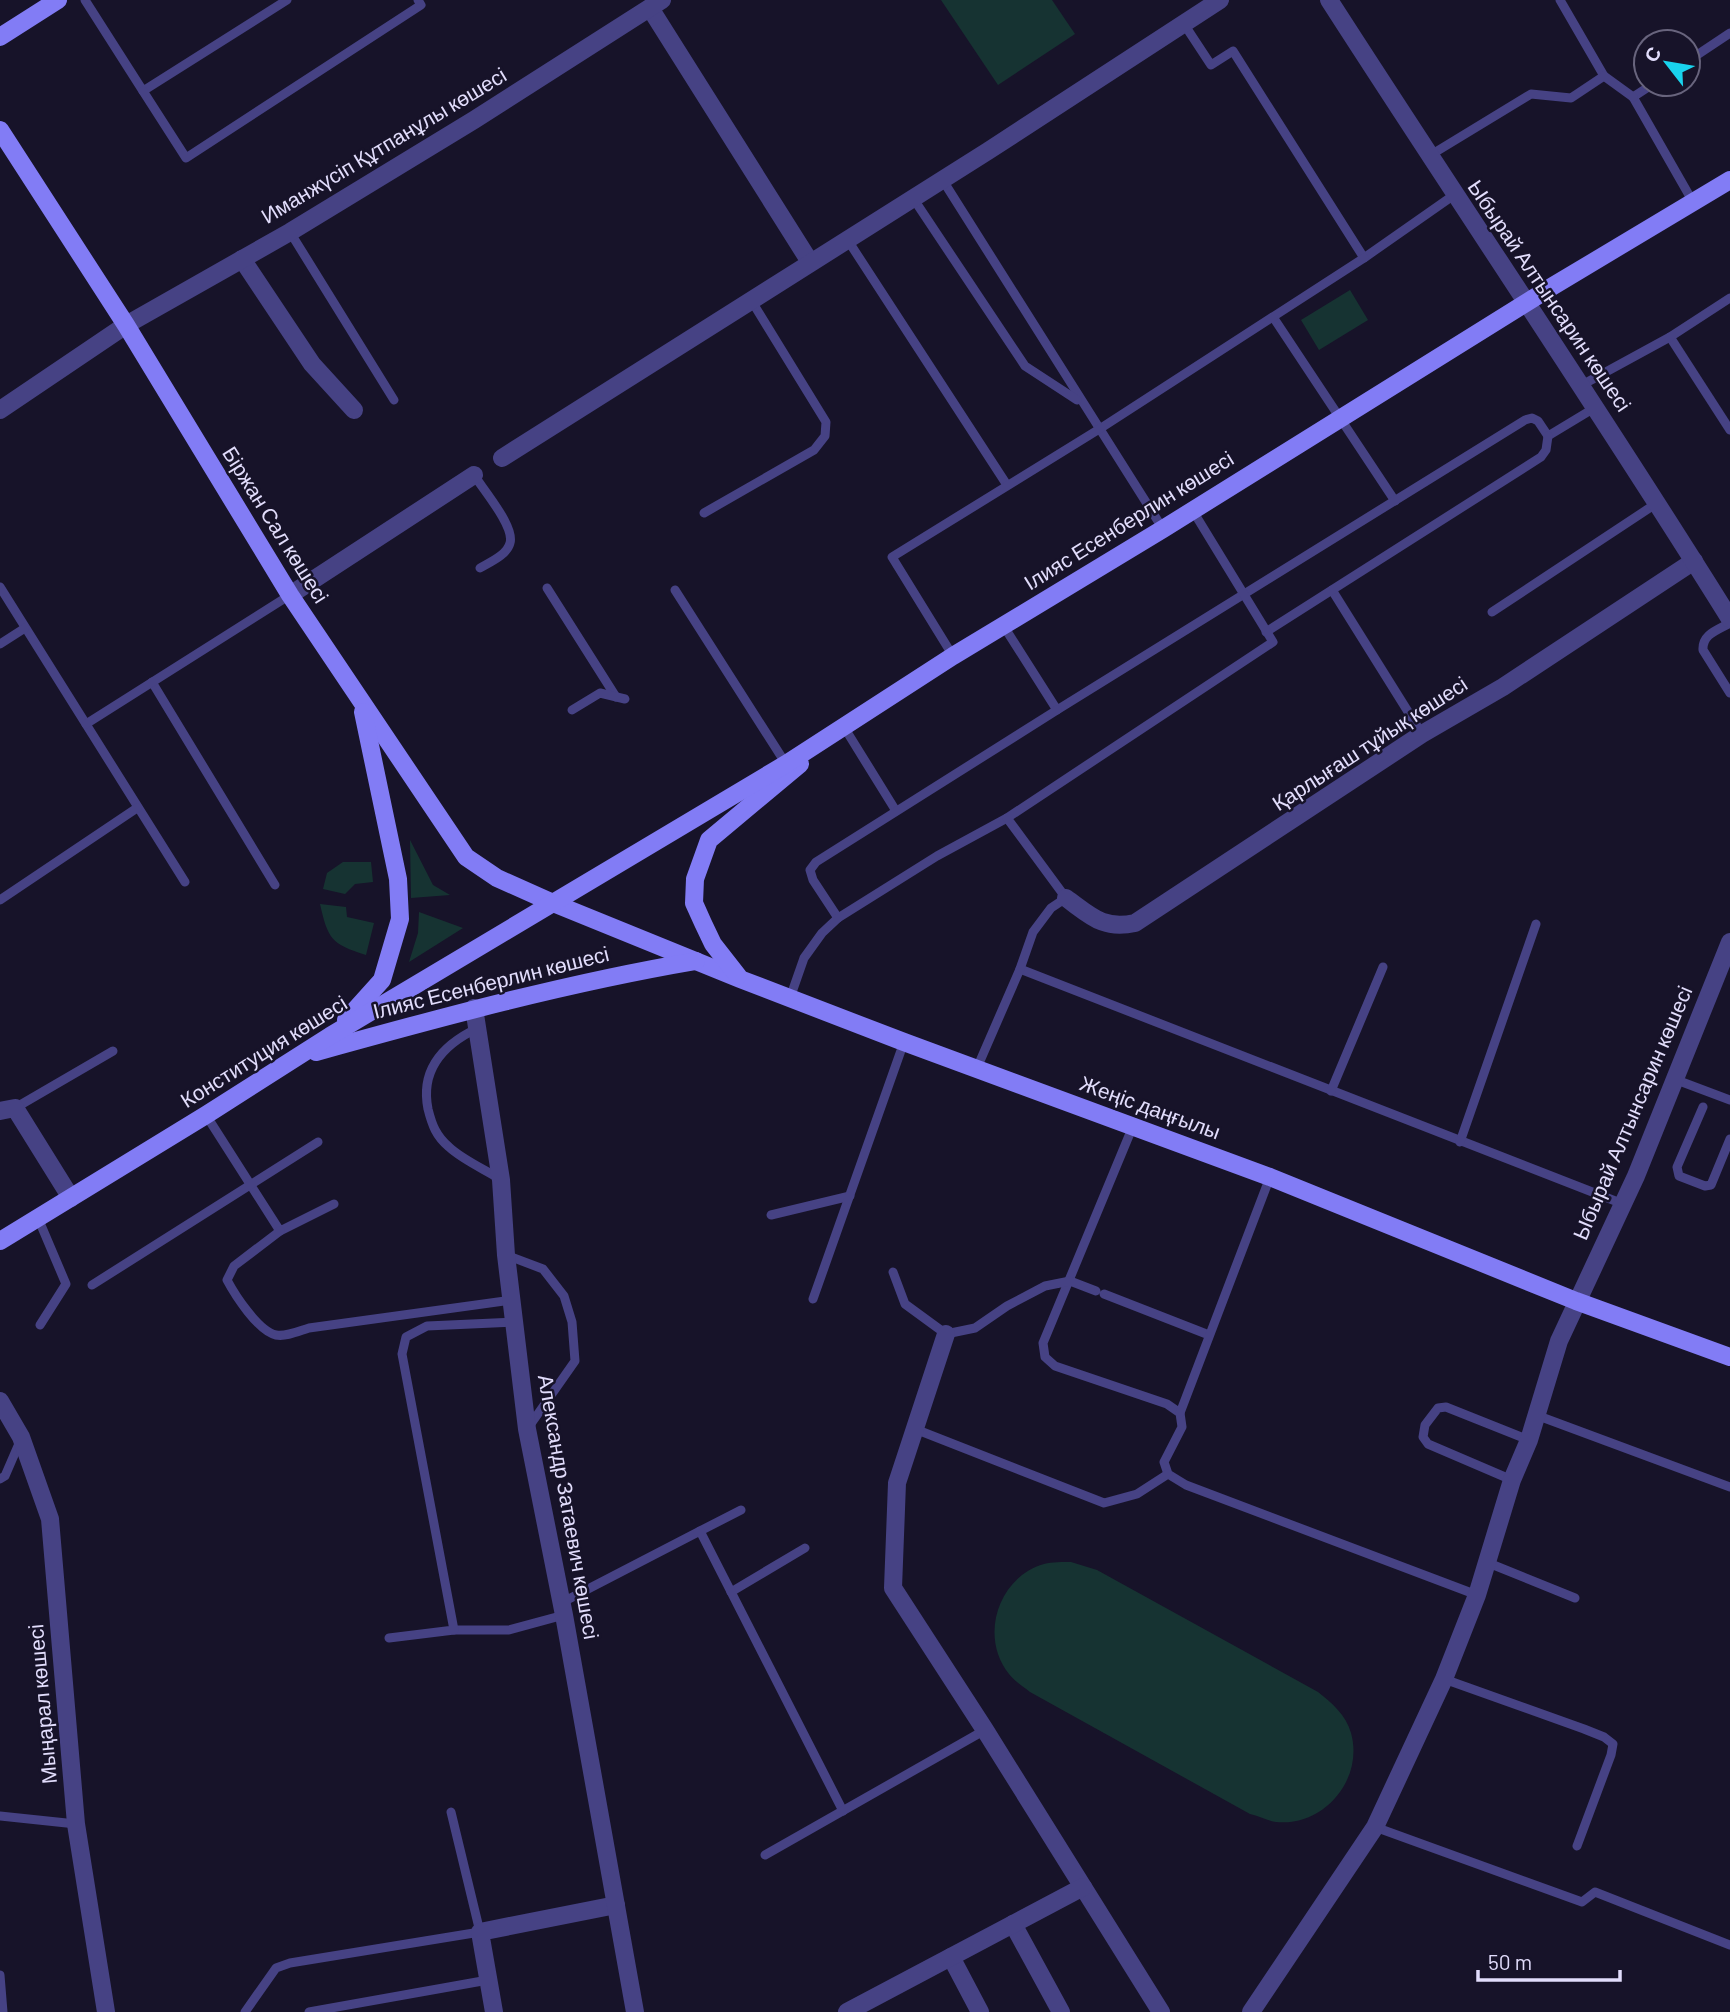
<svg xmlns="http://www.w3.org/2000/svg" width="1730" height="2012" font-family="Barlow,sans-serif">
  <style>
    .green { fill: #163332 }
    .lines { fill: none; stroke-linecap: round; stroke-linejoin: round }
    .service { stroke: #464284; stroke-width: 9 }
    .minor { stroke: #464284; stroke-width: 18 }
    .tertiary { stroke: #464284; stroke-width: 18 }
    .secondary { stroke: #827cf5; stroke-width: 18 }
    .labels { text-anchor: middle; stroke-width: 5; stroke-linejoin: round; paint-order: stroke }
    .street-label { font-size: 21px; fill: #e2ddfc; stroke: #171329 }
  </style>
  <rect width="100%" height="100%" fill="#171329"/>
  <!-- green -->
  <g class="green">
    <path d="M941,0H1052L1075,34L998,85Z"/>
    <path d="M1350,290L1368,320L1319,350L1301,320Z"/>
    <path d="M410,840L433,885L450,895L411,898Z"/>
    <path d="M343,862H371L373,882L355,884L345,894L323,889L327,873Z"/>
    <path d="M320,904L346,907L347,917L374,923L366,955C331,944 328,939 320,904Z"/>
    <path d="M419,912L463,928L409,962L418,933Z"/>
    <path d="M1071,1562L1097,1570L1318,1692C1332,1703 1346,1715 1351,1733C1364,1779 1324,1827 1276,1822C1268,1821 1259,1816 1250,1814L1030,1692C1023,1686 1014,1681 1009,1674C979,1637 998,1577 1044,1564C1052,1562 1063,1562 1071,1562Z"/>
  </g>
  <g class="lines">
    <!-- service -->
    <g class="service">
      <path d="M85,0L143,91L287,0"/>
      <path d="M1560,0L1604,76"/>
      <path d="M1184,24L1211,65L1233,51L1364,258L1454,195"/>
      <path d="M1688,61L1730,33"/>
      <path d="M1653,84L1633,97L1693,202"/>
      <path d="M143,91L186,158L421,5L418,0"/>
      <path d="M1429,156L1531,94L1571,98L1604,76L1633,97"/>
      <path d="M942,179L1163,529"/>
      <path d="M913,198L1025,366L1077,400"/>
      <path d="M290,232L394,400"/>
      <path d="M847,239L1007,485"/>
      <path d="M1273,317L1395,501"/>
      <path d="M1670,337L1730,430"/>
      <path d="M1582,385L1670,337L1730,298"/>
      <path d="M474,475C483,489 515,527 510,543C507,555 490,562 480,568"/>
      <path d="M704,513L814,450L825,436L826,422L751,300"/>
      <path d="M0,587L185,882"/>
      <path d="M547,588L616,697"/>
      <path d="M675,590L786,764"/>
      <path d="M1332,590L1422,734"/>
      <path d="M1492,612L1657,503"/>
      <path d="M1730,623C1718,630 1702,634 1703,650L1730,693"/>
      <path d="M1003,625L1057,710L1525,420L1532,418L1538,421L1548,436L1596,407"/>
      <path d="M1266,632L1541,457L1546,450L1548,436"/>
      <path d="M0,644L25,628"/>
      <path d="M953,656L892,557L1101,428L1364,258"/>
      <path d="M152,682L275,885"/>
      <path d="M572,710L600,693L625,699"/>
      <path d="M86,724L290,595"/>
      <path d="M844,727L896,811"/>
      <path d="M0,900L137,808"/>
      <path d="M838,918L813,880L810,870L816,862L1057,710"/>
      <path d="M1020,969L1623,1204"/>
      <path d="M790,998L804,958L822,933L838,918L937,856L1007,818"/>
      <path d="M478,1028C444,1044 420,1069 428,1109C432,1125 436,1136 449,1147C463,1160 484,1169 500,1179"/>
      <path d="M977,1068L1020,969L1033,932L1051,908L1066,898L1007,818L1273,642L1193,511"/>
      <path d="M1674,1079L1730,1100"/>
      <path d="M1331,1091L1383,967"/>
      <path d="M1703,1107L1677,1167L1679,1176L1705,1186L1711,1185L1730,1139"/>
      <path d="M15,1108L113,1051"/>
      <path d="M206,1115L280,1231L334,1204"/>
      <path d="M1133,1126L1043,1343L1045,1357L1055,1366L1167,1404L1180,1413L1182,1427L1164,1462L1168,1474L1186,1485L1477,1595"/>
      <path d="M1460,1142L1536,924"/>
      <path d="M771,1215L850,1196"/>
      <path d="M38,1218L66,1284L40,1325"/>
      <path d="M280,1231L234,1266L227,1280C235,1295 258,1331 276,1335C286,1337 299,1331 309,1328L512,1300"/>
      <path d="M506,1255L543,1269L564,1296L572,1322L575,1361L528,1428"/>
      <path d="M893,1272L905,1304L946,1334L975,1328L1007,1306L1045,1286L1070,1281L1096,1291"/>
      <path d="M92,1285L318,1142"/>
      <path d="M1104,1294L1209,1335"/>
      <path d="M813,1299L904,1042"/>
      <path d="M1180,1413L1270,1177"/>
      <path d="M1536,1415L1730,1487"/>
      <path d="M915,1429L1104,1503L1137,1494L1168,1474"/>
      <path d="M0,1479L5,1476L21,1439"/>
      <path d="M1512,1480L1428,1444L1423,1437L1425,1425L1438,1408L1446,1407L1529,1440"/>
      <path d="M700,1531L741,1510"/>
      <path d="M1486,1562L1575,1598"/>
      <path d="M731,1592L805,1548"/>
      <path d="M561,1603L700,1531L843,1811"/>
      <path d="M454,1630H509L564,1615"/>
      <path d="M389,1638L454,1630L402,1354L406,1337L427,1326L515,1322"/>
      <path d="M1444,1679L1584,1729L1604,1737L1613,1744L1611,1755L1577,1846"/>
      <path d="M0,1816L76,1824"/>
      <path d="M1375,1827L1582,1902L1595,1892L1730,1945"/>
      <path d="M765,1855L985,1730"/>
      <path d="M0,1975L3,2012"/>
      <path d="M245,2012L276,1968L290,1963L480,1932L451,1812"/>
      <path d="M309,2012L488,1980"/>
    </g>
    <!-- minor -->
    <g class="minor">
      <path d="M650,8L810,262"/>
      <path d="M242,259L312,364L354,410"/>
      <path d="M126,325L290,232L474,120L662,0"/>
      <path d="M502,458L988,151L1220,0"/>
      <path d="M290,595L474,475"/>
      <path d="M1066,898C1091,916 1103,930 1135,923L1422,734L1503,687L1694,561"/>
      <path d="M0,1111L15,1108L71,1198"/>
      <path d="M946,1334L897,1483L893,1588L985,1730L1161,2012"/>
      <path d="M0,1401L21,1437L50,1519L76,1824L106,2012"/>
      <path d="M1013,1924L1061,2012"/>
      <path d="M951,1957L980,2012"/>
      <path d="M494,2012L480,1932L616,1905"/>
      <path d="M847,2012L1083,1887"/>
    </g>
    <!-- tertiary -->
    <g class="tertiary">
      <path d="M1329,0C1462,207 1600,410 1730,619"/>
      <path d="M0,410L126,325"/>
      <path d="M474,1008L501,1180L506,1255L527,1429L564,1615L635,2012"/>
      <path d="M1251,2012L1375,1827L1444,1679L1477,1595L1512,1480L1529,1440L1559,1341L1636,1176L1730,942"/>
    </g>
    <!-- secondary -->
    <g class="secondary">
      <path d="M0,37L58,0"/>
      <path d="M0,130L126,325L290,595L466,857L497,878L553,903L740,979L904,1042L1270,1177L1576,1301L1730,1357"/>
      <path d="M738,976L713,944L703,923L694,903L695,879L709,840L800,764"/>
      <path d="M346,1020L382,980L400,919L398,879L363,712"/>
      <path d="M316,1052C442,1017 567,983 696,961"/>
      <path d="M0,1241L206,1115L330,1036L786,764L953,656L1163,529L1553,286L1730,180"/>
    </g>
  </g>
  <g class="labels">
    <!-- street labels -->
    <g class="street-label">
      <text transform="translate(384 146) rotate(-31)" y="7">Иманжүсіп Құтпанұлы көшесі</text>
      <text transform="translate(1549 296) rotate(56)" y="7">Ыбырай Алтынсарин көшесі</text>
      <text transform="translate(1129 521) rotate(-32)" y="7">Ілияс Есенберлин көшесі</text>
      <text transform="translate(275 525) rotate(58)" y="7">Біржан Сал көшесі</text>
      <text transform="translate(1370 744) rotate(-33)" y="7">Қарлығаш тұйық көшесі</text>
      <text transform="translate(491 983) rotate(-14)" y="7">Ілияс Есенберлин көшесі</text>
      <text transform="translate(264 1052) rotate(-32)" y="7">Конституция көшесі</text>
      <text transform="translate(1150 1108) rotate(20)" y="7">Жеңіс даңғылы</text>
      <text transform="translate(1633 1113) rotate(-67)" y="7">Ыбырай Алтынсарин көшесі</text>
      <text transform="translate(568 1507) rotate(80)" y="7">Александр Затаевич көшесі</text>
      <text transform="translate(43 1704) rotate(-95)" y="7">Мыңарал көшесі</text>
    </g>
  </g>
  <!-- north arrow -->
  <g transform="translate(1667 63) rotate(301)"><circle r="33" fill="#171329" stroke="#68647d" stroke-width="2"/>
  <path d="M0-5L12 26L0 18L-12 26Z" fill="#19d3ed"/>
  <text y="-10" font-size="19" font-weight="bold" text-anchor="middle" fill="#e2ddfc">С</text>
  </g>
  <!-- scale -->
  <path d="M1478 1970v10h142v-10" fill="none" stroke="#e2ddfc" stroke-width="3.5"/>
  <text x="1488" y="1970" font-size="21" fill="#e2ddfc" stroke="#171329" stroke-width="5" paint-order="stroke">50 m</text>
</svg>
